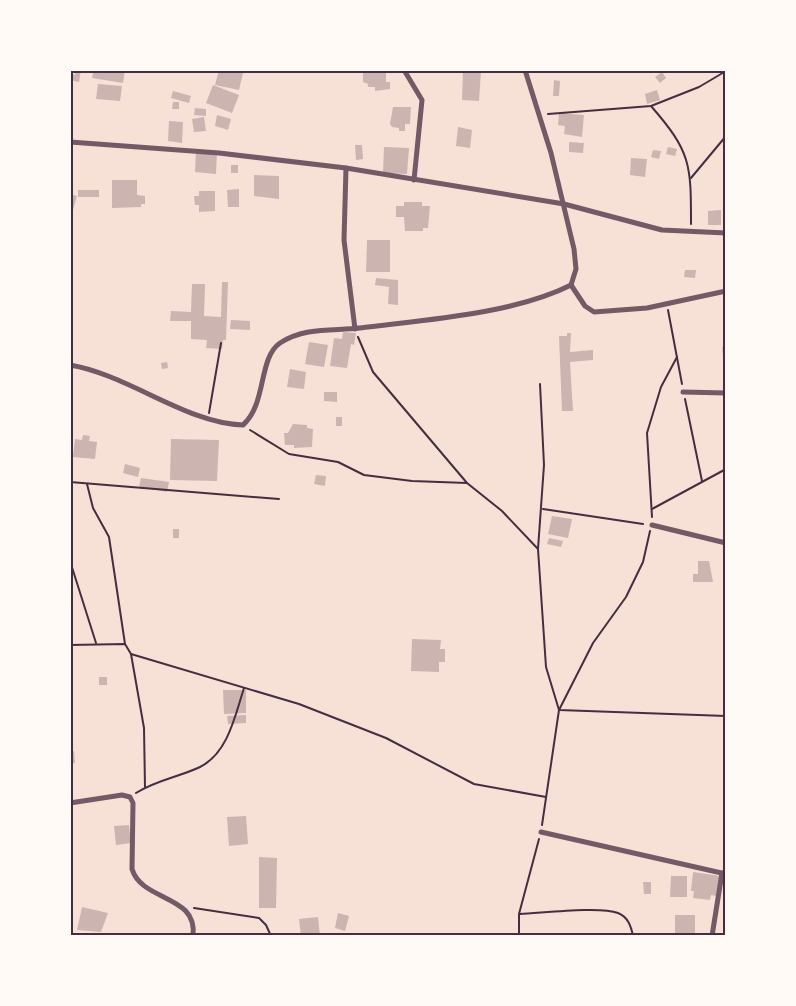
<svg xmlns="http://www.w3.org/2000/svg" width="796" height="1006" font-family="'Open Sans',sans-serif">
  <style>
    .building { fill: #ccb4b1 }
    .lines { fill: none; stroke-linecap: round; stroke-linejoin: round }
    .path { stroke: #4a2c40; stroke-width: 2 }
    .minor { stroke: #755966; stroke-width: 5 }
    .neatline { fill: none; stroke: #4a2c40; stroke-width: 2 }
  </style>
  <rect width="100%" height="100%" fill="#f7e1d7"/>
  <!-- building -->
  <g class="building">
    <path d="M76,70H81L79,82L70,80V73L75,75Z"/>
    <path d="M94,70H125L123,83L92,78Z"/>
    <path d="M219,70L243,73L239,90L215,85Z"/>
    <path d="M386,70V82H390V89L375,91V87H368V84L363,82V71Z"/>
    <path d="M463,70L481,71L479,101L462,100Z"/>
    <path d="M662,72L666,78L660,83L655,77Z"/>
    <path d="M554,80L560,81L559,96H553Z"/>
    <path d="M98,84L122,86L120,101L96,99Z"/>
    <path d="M213,85L239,95L232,113L206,103Z"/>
    <path d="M657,90L660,100L647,104L645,94Z"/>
    <path d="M173,91L191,96L189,103L171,98Z"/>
    <path d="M173,102H179V109H172Z"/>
    <path d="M393,107H411L410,124H405V131H399V128L392,127L390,124Z"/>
    <path d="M195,108L206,109V116L194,115Z"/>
    <path d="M559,113L584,115L582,137L564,134L565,126L558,125Z"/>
    <path d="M217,115L231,119L228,130L215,126Z"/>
    <path d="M204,117L206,131L194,132L192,119Z"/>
    <path d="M169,121L183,122L182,143L168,141Z"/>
    <path d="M458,127L472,130L470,148L456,146Z"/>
    <path d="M569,142L584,143L583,153L569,152Z"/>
    <path d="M355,145H362L363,159L356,160Z"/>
    <path d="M384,147L409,148L407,174L383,173Z"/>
    <path d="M668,147L677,149L675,156L666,154Z"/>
    <path d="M196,150L217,151L216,174L195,172Z"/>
    <path d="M653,150L661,151L659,159L651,157Z"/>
    <path d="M631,158L647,159L645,177L630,175Z"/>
    <rect x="231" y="165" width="7" height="8"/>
    <path d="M254,175L279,176V199L254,196Z"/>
    <path d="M112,180H137V195L145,196V204H141V207L112,208Z"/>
    <path d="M239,189V207H228L227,190Z"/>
    <rect x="78" y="190" width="21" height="7"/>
    <path d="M199,191H215V211L199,212V205H195L194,196H199Z"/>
    <path d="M70,194L77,196L73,210H70Z"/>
    <path d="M404,202H422V206H430L428,228H423V231H405L404,217H396V206H404Z"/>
    <path d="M721,210V225H708V211Z"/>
    <path d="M367,240H390V272H366Z"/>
    <path d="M685,270H696L695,278L684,277Z"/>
    <path d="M376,278L398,280V305L388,304L389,287L375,285Z"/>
    <path d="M222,282H228L226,340H223L222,349L206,348L207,340L191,339V321H170L171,311L191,312L192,284H205L204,316L221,317Z"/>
    <path d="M231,320L250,321V330L230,329Z"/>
    <path d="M343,332L356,333L354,345L351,344L347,368L330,366L334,338L342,339Z"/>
    <path d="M567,333H571L570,352L593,350V360L570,362L573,411H562L559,336H567Z"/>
    <path d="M309,342L328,345L324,367L305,364Z"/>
    <path d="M722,347L726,348V364H724Z"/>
    <path d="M167,362L168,368L162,369L161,363Z"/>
    <path d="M290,369L306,372L304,389L287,387Z"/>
    <path d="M324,392H337V402L324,401Z"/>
    <rect x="336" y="417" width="6" height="9"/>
    <path d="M293,424L307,425V428L313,429L312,447L294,448V445H285L284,433H288Z"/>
    <path d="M83,435L90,436L89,441L97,442L95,459L73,457L75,439L82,440Z"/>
    <path d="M171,439L219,440L217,481L170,480Z"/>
    <path d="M125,464L140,468L138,477L123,473Z"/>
    <path d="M316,475L326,476L325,486L314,484Z"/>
    <path d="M141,478L169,482L167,492L139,487Z"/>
    <path d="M552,516L572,519L568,538L548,534Z"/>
    <rect x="173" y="529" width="6" height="9"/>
    <path d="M549,538L563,541L561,547L547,544Z"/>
    <path d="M698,561H709L713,582H693V574H698Z"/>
    <path d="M412,639L441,640L440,649H445V662H439V672L411,671Z"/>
    <rect x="99" y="677" width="8" height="8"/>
    <path d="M223,690H246V713L224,714Z"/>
    <path d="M246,715V723L228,724L227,716Z"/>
    <path d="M70,751H74L75,763H70Z"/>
    <path d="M246,816L248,844L229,846L227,817Z"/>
    <path d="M129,825L131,843L116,845L114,826Z"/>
    <path d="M259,857L277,858L276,908H259Z"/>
    <path d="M693,872L720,876L716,896L711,895L710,900L693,898L694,891H691Z"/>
    <path d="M671,876H687V897H670Z"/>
    <path d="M643,882H651V894H644Z"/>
    <path d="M82,907L108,913L101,932L77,930Z"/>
    <path d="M338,913L349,916L345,931L335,928Z"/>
    <rect x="675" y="915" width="20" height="21"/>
    <path d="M318,917L320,936H301L299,919Z"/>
  </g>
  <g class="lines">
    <!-- path -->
    <g class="path">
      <path d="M651,106C691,152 691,164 691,224"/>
      <path d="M548,114L651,106L699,87L726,71"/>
      <path d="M691,178L726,136"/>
      <path d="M668,310L682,384"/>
      <path d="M358,337L373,372L467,483L502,511L538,549L546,667L559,710L726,716"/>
      <path d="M685,399L702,481"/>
      <path d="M209,413L221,343"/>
      <path d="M250,430L289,454L338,462L364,475L412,481L467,483"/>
      <path d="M70,482L279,499"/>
      <path d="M87,484L93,508L109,537L125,644"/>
      <path d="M543,509L643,524"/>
      <path d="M652,509L726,469"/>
      <path d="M652,517L647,433L661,387L677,357"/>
      <path d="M538,549L544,465L540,384"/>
      <path d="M70,561L96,643"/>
      <path d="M70,645L125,644L131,654L144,728L145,787"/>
      <path d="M131,654L299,704L386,738L474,784L546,797"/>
      <path d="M136,793C156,780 179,777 200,767C228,753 235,716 244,688"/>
      <path d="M542,825L559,710L593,643L626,597L643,562L650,531"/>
      <path d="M194,908L259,918L266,925L271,936"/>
      <path d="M520,914C543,913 600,906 618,913C628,917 631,926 633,936"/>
      <path d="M519,936V914L539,839"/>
    </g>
    <!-- minor -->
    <g class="minor">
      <path d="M404,70L422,100L414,180"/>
      <path d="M439,70H450"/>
      <path d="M70,142L219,153L346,168L564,204L662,230L726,233"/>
      <path d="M346,168L344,240L355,329"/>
      <path d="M571,285L585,306L594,312L647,308L726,291"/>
      <path d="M70,365C129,375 185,423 243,425C267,404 258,358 280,343C305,327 332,331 360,328C424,320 514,314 571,285L576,269L574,249L551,153L525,70"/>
      <path d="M683,392L726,393"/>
      <path d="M652,525L726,543"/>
      <path d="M70,803L122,795L130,797L133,803L132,869C142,902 198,894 193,936"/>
      <path d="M541,832L726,874"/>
      <path d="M712,936L722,873"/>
    </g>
  </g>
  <!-- border -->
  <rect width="796" height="1006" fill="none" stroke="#fffaf5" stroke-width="144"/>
  <rect x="72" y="72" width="652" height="862" class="neatline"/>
</svg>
